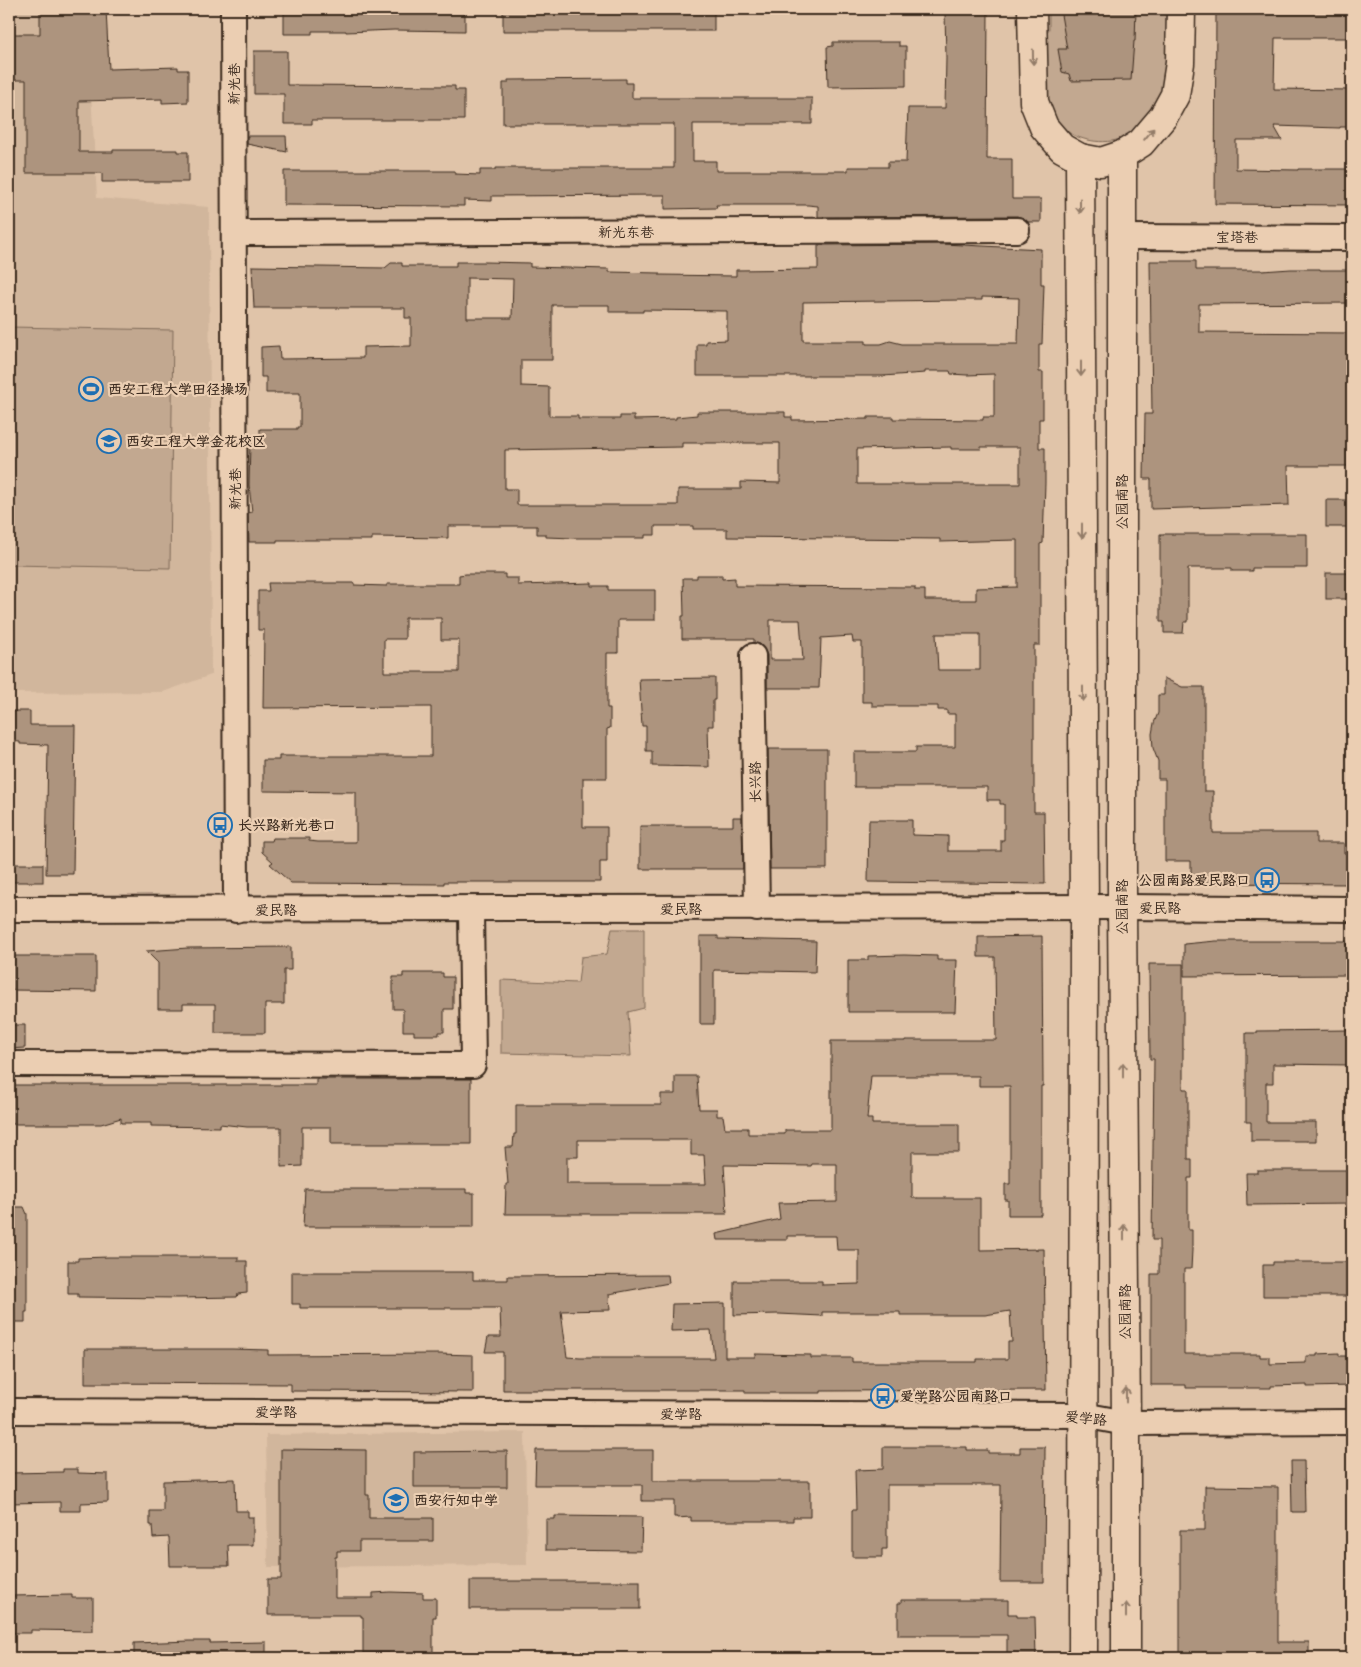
<svg xmlns="http://www.w3.org/2000/svg" width="1361" height="1667" font-family="Kalam,'LXGW WenKai TC',sans-serif">
  <style>
    .built { fill: #d1b69c }
    .green { fill: #c2a890; stroke: #7e6957 }
    .building { fill: #ad947e; stroke: #3b2a1e; fill-rule: evenodd }
    .lines { fill: none; stroke-linecap: round; stroke-linejoin: round }
    .minor-casing { stroke: #3b2a1e; stroke-width: 28 }
    .major-casing { stroke: #3b2a1e; stroke-width: 31 }
    .minor { stroke: #ebceb2; stroke-width: 24 }
    .major { stroke: #ebceb2; stroke-width: 28 }
    .oneway { stroke: #937c68 }
    .labels { text-anchor: middle; stroke-width: 4.5; stroke-linejoin: round; paint-order: stroke }
    .street-label { font-size: 14px; fill: #3b2a1e; stroke: #ebceb2 }
    .poi-label { font-size: 14px; font-weight: bold; fill: #3b2a1e; stroke: #ebceb2; text-anchor: start }
  </style>
  <rect width="100%" height="100%" fill="#e0c4a9"/>
  <filter id="ink" filterUnits="userSpaceOnUse"><feTurbulence type="fractalNoise" baseFrequency=".02" numOctaves="2"/><feDisplacementMap in="SourceGraphic" scale="10" xChannelSelector="R" yChannelSelector="G"/><feConvolveMatrix kernelMatrix="1 2 1 2 8 2 1 2 1" color-interpolation-filters="sRGB"/></filter>
  <g filter="url(#ink)">
    <!-- built -->
    <g class="built">
      <path d="M9,9H90V75L97,198L209,207L211,675L163,692L9,693Z"/>
      <path d="M525,1432L527,1565L268,1567L266,1435Z"/>
    </g>
    <!-- green -->
    <g class="green">
      <path d="M1049,9H1166C1166,35 1172,72 1161,96C1154,112 1141,127 1127,136C1108,146 1082,142 1065,130C1056,124 1048,108 1045,98C1044,92 1045,85 1045,79C1045,65 1044,51 1044,37L1049,29Z"/>
      <path d="M9,327L173,330L170,568L9,565Z"/>
      <path d="M612,929H644V1008L628,1012L631,1056L501,1053V980L578,983L581,957L607,954Z"/>
    </g>
    <!-- building -->
    <g class="building">
      <path d="M40,9H106L109,69L178,67V70H188V102L162,103V99L79,101V152H113V150H178V152H188V182H102V173H26V80H9V36H13V34H40Z"/>
      <path d="M284,9H465V31L394,30L346,32V31H312V34H284Z"/>
      <rect x="503" y="9" width="211" height="22"/>
      <path d="M949,9H988L987,159H1012V199H1041V222H1028L1023,218L1017,216L818,217V206L808,205H716L717,208L665,209V195L492,196V201L464,200V206L284,205V171H454L455,174L480,175V170H495V168H674V124H503V83H508V80L626,79V83H632V98H812V124H693V161H716V171H848V167H888V162H906L908,108H945L946,58L945,12H949Z"/>
      <path d="M1060,9H1136L1135,41H1134L1131,80L1071,81L1069,74L1062,72L1058,49H1067Z"/>
      <path d="M1216,9H1352V38H1275L1274,89L1352,90V127H1340V128L1274,126L1282,140H1236V169L1298,170V169H1352V205L1215,204Z"/>
      <path d="M833,42H899V46H906V86L828,87L827,47L833,46Z"/>
      <path d="M254,51H287V85L455,86V90H464V120H312V124H284V94H254Z"/>
      <path d="M247,136H286L287,152L247,144Z"/>
      <path d="M943,244L1041,249V284H1044L1042,344H1039V372H1043V419H1039V448H1045V483L1043,543L1040,544V645H1034V812H1044L1045,884L868,882L869,820H912V835L948,836V851H1001V840H1004V804H1000V800H987V787H854V752H916V747H955V714H947V710H938V706H872V702H862V642H853L852,636L821,638L819,688H767V655L764,649L760,644L754,643V639H682V616H684L683,578H697V575H722V579L735,578V586L915,587V590H925V600H976V588L1017,587V540L940,542V539L727,537V529H693V526H655V535H645V538H574L546,537V534H537V526H448V538L372,537V540H277V542H249L248,513L252,512L249,485L250,443H260V429H297V427H300V393H266V377H261V347L279,346L280,359L363,358V347L411,346V318H405V308H254L252,266L385,268L391,263H402V266H456V262H485L530,263V267L609,269V272L659,273V275L736,276V270L818,269V245ZM467,278L513,279L512,318H467ZM982,297L1019,298L1018,344H902L890,341L881,344H866V341H803V302L963,300H982ZM552,305H609V312H643V310L727,311V340L706,341V344H697V376H883L925,373V371H950L951,374L967,375L994,374V417H983V420L893,419V417H868V419L792,420V417H785V412H697V415L676,417V419L634,420V416H620V419H578V416H549V387L521,386V360H552ZM682,443H780V483L741,482V489H678V505H517V489H505V450L682,447ZM951,447V449H981V447H1020V484H857V449ZM770,620H800L803,660H770ZM936,634H980V670H938Z"/>
      <path d="M1150,261H1196V270H1262V271L1291,269H1320V270H1352V303L1199,304V332L1352,333V466H1288L1289,505L1151,509V479H1144L1145,414H1152Z"/>
      <rect x="1326" y="500" width="26" height="27"/>
      <path d="M1160,534H1307V568H1252V571H1232V568H1188V622H1184L1183,633H1164V622H1160Z"/>
      <rect x="1326" y="573" width="26" height="26"/>
      <path d="M466,574H505V578H518V585L592,583V586H608V590H655V620H618V653H607V708H610V728L607,729V778H583V827H607V862H600V882H444V884L291,883L270,864L273,862L262,852V841H272L273,838H309V841L318,842H356V792L263,791V760H279V756H431V707L263,708L264,630H258V591H269L268,583H354V585L387,586V584H459V575ZM405,618H441V640H459V672H384V639H405Z"/>
      <path d="M715,678V700H713V726H708L709,767L652,766V751H646V726H642L639,679Z"/>
      <path d="M1164,678L1182,687H1204V791H1213V833H1316V843H1344V853H1352V884L1198,883V876H1191V861H1165V779H1158V761L1153,748L1152,734L1154,723L1158,713V695H1164Z"/>
      <path d="M9,711H30V725H75L73,874H46L48,745L20,744V742L9,741Z"/>
      <path d="M768,749H827V869H770Z"/>
      <path d="M733,817H742L743,869H640V826H733Z"/>
      <rect x="9" y="864" width="34" height="18"/>
      <path d="M700,936H718V939L816,941L815,972L714,970V1024H700Z"/>
      <path d="M1042,936L1043,1086H1041V1215H1008V1200H1005V1184H1010V1086H979V1076H871L867,1119H872V1124H959V1152H912V1198H980V1250L1044,1249L1046,1390L821,1391V1393H745V1390H503V1352H485L488,1337H501L500,1308H300V1304H292V1272H473V1280H508V1276L668,1275L669,1283L609,1294L610,1310L561,1311L567,1357L580,1358H714L711,1330L671,1331L672,1304L725,1303V1357H755V1354L811,1355V1358H852V1362H977V1359H1008V1342H1012L1010,1311L985,1315H900V1312H822V1316L779,1314L734,1315V1281H822V1285L859,1284V1250H837L836,1236H787V1240H717L716,1234L780,1219L778,1203L837,1202V1164H812L811,1166L724,1165L727,1214H505L506,1184H508L505,1147H513L514,1134H516V1105H661V1094H675V1076H697L699,1109H717V1116H723L725,1128H748V1134H785V1130H831V1041H905V1040H996L995,957H978V937ZM578,1140H691V1155H704L706,1184H567V1157H578Z"/>
      <path d="M1216,941H1346V945H1352V975L1184,976V944Z"/>
      <path d="M291,947V970H284V1004H265V1033H215V1004H183V1009H158V963L146,951L188,948Z"/>
      <path d="M904,955L937,956V960H957L955,1012H848V960H868V956Z"/>
      <path d="M9,956H96V991L9,990Z"/>
      <path d="M1149,964H1183V1089H1188V1159H1192V1178H1188V1230H1192V1250L1191,1269H1184V1354H1260V1357H1270V1364L1306,1363V1356H1317V1354L1339,1353V1356H1352V1386L1307,1387V1385L1271,1386V1388H1186V1385H1151V1274H1159V1240H1152L1154,1059H1150Z"/>
      <path d="M403,973H443V977H453V1009H444V1032H439V1035H414V1031H403V1009H393V977H403Z"/>
      <path d="M9,1025H25V1048L9,1049Z"/>
      <path d="M1352,1030V1065L1273,1064V1083H1266V1122H1316V1141H1251V1122H1246V1033H1257V1031Z"/>
      <path d="M316,1079H471V1144H331V1127H302V1166L281,1167V1127H247L220,1124V1127L151,1126V1123H121V1118L101,1124H12L11,1120H9V1085H316Z"/>
      <path d="M1257,1170H1352V1204L1247,1205L1246,1173H1257Z"/>
      <path d="M305,1189H466V1193H474V1227H303Z"/>
      <path d="M9,1207H24L27,1214V1312H25V1322H9Z"/>
      <path d="M109,1257H238V1261H247V1293L238,1294L237,1297L178,1298L78,1297V1294H68V1261H78V1258Z"/>
      <path d="M1273,1262H1352V1296H1263V1265H1273Z"/>
      <path d="M85,1349H232L268,1350V1355L439,1354L473,1355V1392L291,1391V1384L85,1383Z"/>
      <path d="M883,1447H967V1450H988V1453H1020V1447H1045L1044,1582H1000L1001,1485H887V1549H882V1557H852V1510H856L855,1470L883,1469Z"/>
      <path d="M281,1449L366,1450V1495H369V1518H433V1541H359V1551H337V1557H335V1598H373V1593L390,1592L423,1593V1598H436V1617H433V1653H408V1658H389V1653H363V1617H361V1615H268V1579H281Z"/>
      <path d="M536,1450H653V1481H810V1517H793V1521H691V1517L677,1518V1517H674V1501H642V1485H535Z"/>
      <path d="M507,1451V1487H414V1452Z"/>
      <path d="M1291,1461H1304L1305,1512H1292Z"/>
      <path d="M63,1469H78V1473L108,1474V1502L81,1503V1511H60V1502L9,1503V1473L63,1472Z"/>
      <path d="M235,1479L236,1511H248V1517H253V1545H228L229,1566H170L169,1537L153,1538L152,1525H150V1511H163V1481Z"/>
      <path d="M1205,1486L1278,1487V1642H1309V1658H1180V1530H1205Z"/>
      <path d="M555,1516L642,1517L641,1551L546,1550V1519H555Z"/>
      <rect x="470" y="1581" width="170" height="28"/>
      <path d="M72,1595V1598H93V1631L31,1630V1633H13V1630H9V1596Z"/>
      <path d="M901,1600H1008V1614H1017V1617H1035L1036,1658H1007V1635H898V1603H901Z"/>
      <path d="M190,1641H210V1643L266,1642V1658H134V1643Z"/>
    </g>
    <g class="lines">
      <defs>
        <g id="minor">
          <path d="M233,9L236,910"/>
          <path d="M235,233L1017,230"/>
          <path d="M1122,237L1352,238"/>
          <path d="M753,656L757,909"/>
          <path d="M9,909L1122,907L1352,909"/>
          <path d="M9,1064L473,1065L471,910"/>
          <path d="M9,1411L1083,1415L1126,1423L1352,1422"/>
        </g>
        <g id="major">
          <path d="M1032,9L1034,102L1044,127L1062,148L1080,158L1101,162L1122,155L1141,143L1163,117L1175,95L1180,63L1181,9"/>
          <path d="M1122,155V907L1126,1423V1658"/>
          <path d="M1080,158L1084,908L1083,1658"/>
        </g>
      </defs>
      <!-- minor casing -->
      <use href="#minor" class="minor-casing"/>
      <!-- major casing -->
      <use href="#major" class="major-casing"/>
      <!-- minor -->
      <use href="#minor" class="minor"/>
      <!-- major -->
      <use href="#major" class="major"/>
    </g>
    <!-- one-way arrows -->
    <defs><path id="oneway-shaft" d="M-6 0H5M1.5-3L5.5 0L1.5 3" fill="none" stroke-width="1.6" stroke-linecap="round" stroke-linejoin="round" transform="scale(1.25)"/></defs>
    <g class="oneway">
      <use href="#oneway-shaft" transform="translate(1033 57) rotate(89)"/>
      <use href="#oneway-shaft" transform="translate(1149 134) rotate(-50)"/>
      <use href="#oneway-shaft" transform="translate(1080 206) rotate(90)"/>
      <use href="#oneway-shaft" transform="translate(1081 369) rotate(90)"/>
      <use href="#oneway-shaft" transform="translate(1082 531) rotate(90)"/>
      <use href="#oneway-shaft" transform="translate(1083 694) rotate(90)"/>
      <use href="#oneway-shaft" transform="translate(1123 1070) rotate(-90)"/>
      <use href="#oneway-shaft" transform="translate(1124 1232) rotate(-90)"/>
      <use href="#oneway-shaft" transform="translate(1126 1395) rotate(-90)"/>
      <use href="#oneway-shaft" transform="translate(1126 1610) rotate(-90)"/>
    </g>
  </g>
  <!-- icons -->
  <defs>
    <symbol id="stadium-ring" viewBox="-11 -11 22 22"><circle r="9.5" fill="#ebceb2" stroke="#1f6fb2" stroke-width="1.5"/><path d="M0-5a6.5 5 0 1 0 0 10a6.5 5 0 1 0 0-10ZM-3.5-1.8h7v3.6h-7Z" fill="#1f6fb2"/></symbol>
    <symbol id="university-ring" viewBox="-11 -11 22 22"><circle r="9.5" fill="#ebceb2" stroke="#1f6fb2" stroke-width="1.5"/><path d="M0-5L7-2L0 1L-7-2ZM-4 1L0 2.5L4 1V4Q0 6-4 4Z" fill="#1f6fb2"/></symbol>
    <symbol id="bus-ring" viewBox="-11 -11 22 22"><circle r="9.5" fill="#ebceb2" stroke="#1f6fb2" stroke-width="1.5"/><path d="M-5-6H5V4H4V6H2V4H-2V6H-4V4H-5ZM-3.5-4V0h7V-4ZM-3.5 1.2v1.5H-2V1.2ZM2 1.2v1.5H3.5V1.2Z" fill="#1f6fb2"/></symbol>
    <symbol id="school-ring" viewBox="-11 -11 22 22"><circle r="9.5" fill="#ebceb2" stroke="#1f6fb2" stroke-width="1.5"/><path d="M0-5L7-2L0 1L-7-2ZM-4 1L0 2.5L4 1V4Q0 6-4 4Z" fill="#1f6fb2"/></symbol>
  </defs>
  <g fill-rule="evenodd">
    <use href="#stadium-ring" x="77" y="375" width="28" height="28"/>
    <use href="#university-ring" x="95" y="427" width="28" height="28"/>
    <use href="#bus-ring" x="206" y="811" width="28" height="28"/>
    <use href="#bus-ring" x="1253" y="866" width="28" height="28"/>
    <use href="#bus-ring" x="869" y="1382" width="28" height="28"/>
    <use href="#school-ring" x="382" y="1486" width="28" height="28"/>
  </g>
  <g class="labels">
    <!-- street labels -->
    <g class="street-label">
      <text transform="translate(234 84) rotate(-90)" y="5">新光巷</text>
      <text x="626" y="237">新光东巷</text>
      <text x="1237" y="242">宝塔巷</text>
      <text transform="translate(235 489) rotate(-90)" y="5">新光巷</text>
      <text transform="translate(1122 502) rotate(-90)" y="5">公园南路</text>
      <text transform="translate(755 782) rotate(-91)" y="5">长兴路</text>
      <text transform="translate(1122 907) rotate(-90)" y="5">公园南路</text>
      <text x="1160" y="913">爱民路</text>
      <text x="681" y="914">爱民路</text>
      <text x="276" y="915">爱民路</text>
      <text transform="translate(1125 1312) rotate(-90)" y="5">公园南路</text>
      <text x="276" y="1417">爱学路</text>
      <text x="681" y="1419">爱学路</text>
      <text transform="translate(1086 1418) rotate(6)" y="5">爱学路</text>
    </g>
    <!-- poi labels -->
    <g class="poi-label">
      <text x="108" y="394">西安工程大学田径操场</text>
      <text x="126" y="446">西安工程大学金花校区</text>
      <text x="238" y="830">长兴路新光巷口</text>
      <text x="1250" y="885" text-anchor="end">公园南路爱民路口</text>
      <text x="900" y="1401">爱学路公园南路口</text>
      <text x="414" y="1505">西安行知中学</text>
    </g>
  </g>
  <!-- margin -->
  <rect width="1361" height="1667" fill="none" stroke="#ebceb2" stroke-width="30"/>
  <rect x="15" y="15" width="1331" height="1637" fill="none" stroke="#3b2a1e" stroke-width="2" filter="url(#ink)"/>
</svg>
